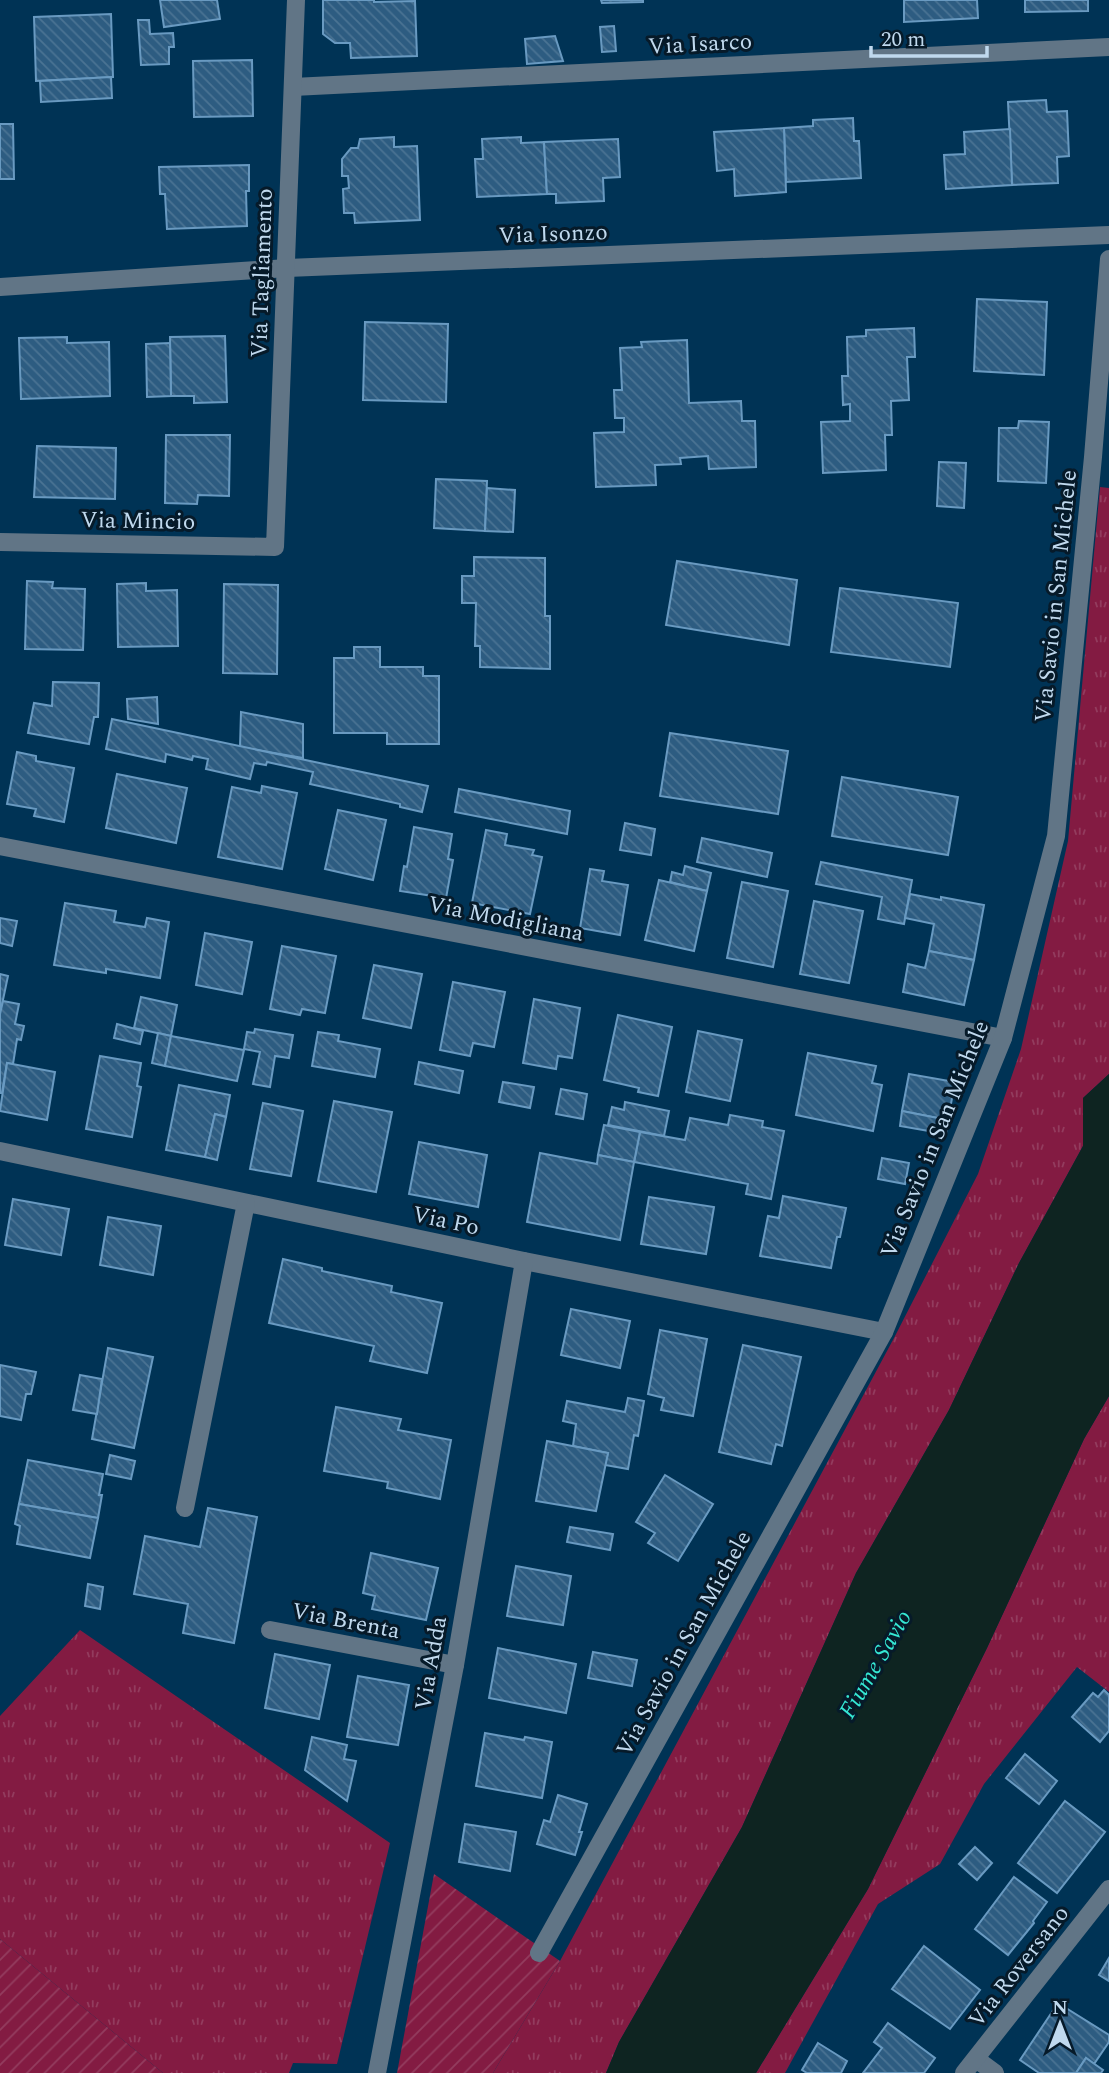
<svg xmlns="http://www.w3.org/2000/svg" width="1109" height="2073" font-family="Spectral,serif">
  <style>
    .grass { fill: url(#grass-tufts) }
    .garden { fill: url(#garden-furrows) }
    .water { fill: #0e2421 }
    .building { fill: url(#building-back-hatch); stroke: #699ac1; stroke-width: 2 }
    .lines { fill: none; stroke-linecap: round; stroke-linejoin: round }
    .minor { stroke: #617586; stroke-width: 18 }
    .labels { text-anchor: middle; stroke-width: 6; stroke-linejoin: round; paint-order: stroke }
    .street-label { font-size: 23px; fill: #c0d9ee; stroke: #061a29 }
    .water-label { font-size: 24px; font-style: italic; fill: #35e7d4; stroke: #061a29 }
  </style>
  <defs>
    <pattern id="grass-tufts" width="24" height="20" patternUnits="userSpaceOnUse" patternTransform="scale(1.75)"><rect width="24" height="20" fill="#831b42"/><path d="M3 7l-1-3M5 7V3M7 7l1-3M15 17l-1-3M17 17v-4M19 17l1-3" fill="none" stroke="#933c5e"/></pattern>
    <pattern id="garden-furrows" width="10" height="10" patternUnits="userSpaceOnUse" patternTransform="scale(1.75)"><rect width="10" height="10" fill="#831b42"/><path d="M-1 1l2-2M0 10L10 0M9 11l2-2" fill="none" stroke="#933c5e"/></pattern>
    <pattern id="building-back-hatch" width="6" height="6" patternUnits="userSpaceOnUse" patternTransform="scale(1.75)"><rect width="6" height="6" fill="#2d5c81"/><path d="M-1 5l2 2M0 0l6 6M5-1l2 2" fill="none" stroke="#4a7393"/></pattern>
  </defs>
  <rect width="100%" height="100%" fill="#035"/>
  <!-- grass -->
  <g class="grass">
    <path d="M1100,487L1109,488V1074L1083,1098V1146L1019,1263L949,1410L856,1573L742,1827L619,2042L606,2073H493L560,1961L894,1338L978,1174L1021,1049L1068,841Z"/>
    <path d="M1109,1396V1692L1077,1667L984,1784L940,1864L878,1904L785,2073H756L868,1889L987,1648L1084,1439Z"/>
    <path d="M80,1630L390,1843L337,2064L293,2063L289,2073H163L0,1939V1716Z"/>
  </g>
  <!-- garden -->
  <g class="garden">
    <path d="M434,1874L560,1961L493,2073H397Z"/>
    <path d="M0,1939L163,2073H0Z"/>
  </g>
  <!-- water -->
  <path class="water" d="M1109,1074V1396L1084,1439L987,1648L868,1889L756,2073H606L619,2042L742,1827L856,1573L949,1410L1019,1263L1083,1146V1098Z"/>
  <!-- building -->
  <g class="building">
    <path d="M160,0H217L220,19L164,27Z"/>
    <path d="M323,0H374V2L415,1L417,56L351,58L350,43H335L323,34Z"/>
    <path d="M601,0H643V2L602,3Z"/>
    <path d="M904,0H977L978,18L904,22Z"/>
    <path d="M1025,0H1088V11L1025,12Z"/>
    <path d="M111,14L113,77L36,81L34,17Z"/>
    <path d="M138,20H149L150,34L173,33L174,47H169V64L141,65Z"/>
    <path d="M614,26L616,51L602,52L600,27Z"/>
    <path d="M555,36L563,61L527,64L525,39Z"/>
    <path d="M252,60L253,116L194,117L193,61Z"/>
    <path d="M111,77L112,98L41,102L40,81Z"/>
    <path d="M1046,100L1047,112L1067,111L1069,156L1057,157L1058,183L1012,185L1008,102Z"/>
    <path d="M853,118L854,141H859L861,178L786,182L784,128L813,126V120Z"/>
    <path d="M0,124H13L14,179H0Z"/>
    <path d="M784,128L786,192L735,196L734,169L717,171L714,132Z"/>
    <path d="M1010,129L1012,185L946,189L944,155L965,154L964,132Z"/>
    <path d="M394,137V147L417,146L420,220L355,223L354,213H344L343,189L349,188L348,176H342V159L351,148H358L360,139Z"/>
    <path d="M521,137V143L544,142L547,194L477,197L475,159H483L482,139Z"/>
    <path d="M618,139L620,177L603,178L604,201L556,203V194H547L544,142Z"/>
    <path d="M249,165V191H246L247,226L167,229L165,194H160L159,167Z"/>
    <path d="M977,299L1047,302L1044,375L974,371Z"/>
    <path d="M365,322L448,324L446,402L363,400Z"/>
    <path d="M914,328L915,357H907L909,400L891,401L892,435H885L886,470L823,473L821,422L850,421V404L843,405L842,376H848L847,337L866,336V330Z"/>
    <path d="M225,336L227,402L194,403V396H171L170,337Z"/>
    <path d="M67,337V343L109,342L110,396L21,399L19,338Z"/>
    <path d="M687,340L689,403L741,401L742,421H755L756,467L709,469L708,456L680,458L681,464L655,465L656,485L596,487L594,433L624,432V418H615L614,390H622L620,348L642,347L641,342Z"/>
    <path d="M170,343L171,396L147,397L146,344Z"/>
    <path d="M1019,421L1049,422L1046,483L998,481L999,428H1018Z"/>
    <path d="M166,435H230L229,496L198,495L197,504L165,503Z"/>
    <path d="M37,446L116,448L115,499L34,497Z"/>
    <path d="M939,462L966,463L964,508L937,506Z"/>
    <path d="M436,479L487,481L485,531L434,528Z"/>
    <path d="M487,488L515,490L513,532L485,531Z"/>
    <path d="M474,557L545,558V616H550V669L480,667V646H475L476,603H462V576H474Z"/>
    <path d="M677,561L797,580L789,645L666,625Z"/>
    <path d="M27,581L53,582L52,588L85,589L83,650L25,649Z"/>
    <path d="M146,583V591L177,590L178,646L118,647L117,584Z"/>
    <path d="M224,584L278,585L277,674L223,673Z"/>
    <path d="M840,588L958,603L950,667L831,652Z"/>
    <path d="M354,647H380V667H423V676H439V744H387V733H334V658H354Z"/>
    <path d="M53,682L99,683L98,717H94L89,744L28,733L34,703L52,706Z"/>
    <path d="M157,697L158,724L128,719L127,699Z"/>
    <path d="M241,712L303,724V758L240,747Z"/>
    <path d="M112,719L428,786L422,812L400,807V804L310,784L313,772L267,762L266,765L254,763L250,779L206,769L208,759L193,756L192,760L166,754L165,762L106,749Z"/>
    <path d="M670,733L788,751L778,814L660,796Z"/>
    <path d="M17,752L36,756V761L74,768L64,822L34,816L36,809L7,804Z"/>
    <path d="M117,774L187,788L176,843L106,828Z"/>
    <path d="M842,777L958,797L948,855L832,836Z"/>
    <path d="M262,786L297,793L282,869L218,857L232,787L261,793Z"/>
    <path d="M459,789L570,811L567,834L455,812Z"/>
    <path d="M338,810L386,820L373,880L325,869Z"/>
    <path d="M625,823L655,829L651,855L620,850Z"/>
    <path d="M414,827L452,834L448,859L453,860L446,898L400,891L404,866L407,867Z"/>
    <path d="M486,830L507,834L505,845L534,850L532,855L542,857L530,914L472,903Z"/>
    <path d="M702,838L772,853L767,877L697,862Z"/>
    <path d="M821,862L912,880L904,924L878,919L882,897L816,884Z"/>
    <path d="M685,866L711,873L707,891L670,882L672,872L683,875Z"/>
    <path d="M590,869L604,871L602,881L628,885L620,935L580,928Z"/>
    <path d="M659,880L707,891L694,951L645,940Z"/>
    <path d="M742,882L788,891L773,967L727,958Z"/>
    <path d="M910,894L941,900V897L984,905L974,960L929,951L934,924L905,918Z"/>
    <path d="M814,901L863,911L849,983L800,974Z"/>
    <path d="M65,903L116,911L114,922L145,927L147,918L169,922L160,978L106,969V973L54,965Z"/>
    <path d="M0,918L17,921L12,946L0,943Z"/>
    <path d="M205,933L252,942L242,994L196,985Z"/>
    <path d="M282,946L336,956L325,1013L302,1009L300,1015L270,1009Z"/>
    <path d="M929,951L974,960L964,1005L903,992L908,964L925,968Z"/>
    <path d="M374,965L422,974L411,1028L363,1018Z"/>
    <path d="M0,974L8,976L0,1014Z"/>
    <path d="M453,982L505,992L494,1047L473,1043L470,1056L440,1050Z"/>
    <path d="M141,997L177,1005L171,1036L134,1028Z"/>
    <path d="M534,999L580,1008L572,1058L558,1056L556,1069L523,1063Z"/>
    <path d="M3,1001L19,1004L15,1024L24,1026L21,1040L17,1039L13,1064L7,1063L2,1093H0V1014Z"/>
    <path d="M618,1015L672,1027L658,1096L638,1092L639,1088L604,1080Z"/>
    <path d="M117,1024L143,1031L140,1044L114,1038Z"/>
    <path d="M255,1029L293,1035L289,1058L275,1056L270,1087L253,1084L260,1052L244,1049L247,1032L254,1033Z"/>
    <path d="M698,1031L742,1040L730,1101L686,1092Z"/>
    <path d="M318,1032L339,1035L338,1041L380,1049L375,1077L312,1066Z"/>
    <path d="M158,1033L171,1036L165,1066L152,1063Z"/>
    <path d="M171,1036L244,1050L237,1081L165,1066Z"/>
    <path d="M808,1053L876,1066L872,1083L882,1085L873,1131L796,1115Z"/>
    <path d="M100,1056L141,1063L137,1086L141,1087L132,1137L86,1129Z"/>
    <path d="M419,1062L463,1071L459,1093L415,1084Z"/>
    <path d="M7,1063L55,1072L47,1120L0,1111Z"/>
    <path d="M909,1074L955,1082L948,1120L902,1111Z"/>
    <path d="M503,1082L534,1087L530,1108L499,1102Z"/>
    <path d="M179,1085L230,1095L226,1117L215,1114L205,1157L166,1150Z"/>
    <path d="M561,1089L587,1094L583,1119L556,1114Z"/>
    <path d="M334,1101L392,1112L376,1192L318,1181Z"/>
    <path d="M625,1102L669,1111L664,1136L608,1125L612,1107L624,1110Z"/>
    <path d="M263,1103L303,1111L291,1176L250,1169Z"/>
    <path d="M902,1111L948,1120L946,1134L900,1126Z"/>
    <path d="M215,1114L226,1117L217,1160L205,1157Z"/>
    <path d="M730,1115L763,1121L762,1127L784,1131L771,1199L746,1194L748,1184L634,1162L640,1132L685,1140L690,1118L728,1125Z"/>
    <path d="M604,1125L640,1132L634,1162L598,1155Z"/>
    <path d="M419,1142L487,1155L478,1207L409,1194Z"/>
    <path d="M540,1153L597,1164L598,1155L634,1162L620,1240L527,1222Z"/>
    <path d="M882,1158L909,1163L905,1184L878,1179Z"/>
    <path d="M783,1196L846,1208L840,1237H837L831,1268L760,1256L768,1216L779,1218Z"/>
    <path d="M649,1197L714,1207L706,1254L641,1244Z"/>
    <path d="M13,1199L69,1209L61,1255L5,1245Z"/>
    <path d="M108,1217L161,1226L153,1275L100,1265Z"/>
    <path d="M283,1259L322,1268V1271L392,1286L391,1292L442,1303L427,1373L370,1361L374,1346L269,1323Z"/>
    <path d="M571,1309L630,1321L620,1368L561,1355Z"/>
    <path d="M660,1330L707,1339L693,1416L661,1410L664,1398L648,1394Z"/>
    <path d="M743,1345L801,1357L782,1446L776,1444L771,1464L719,1452Z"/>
    <path d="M108,1348L153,1357L134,1448L92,1439Z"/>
    <path d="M0,1365L36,1372L31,1394H26L21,1420L0,1416Z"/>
    <path d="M80,1375L102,1379L97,1414L73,1410Z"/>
    <path d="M628,1398L644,1401L638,1436L634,1435L628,1469L605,1465L608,1453L573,1446L576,1424L563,1421L567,1401L625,1412Z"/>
    <path d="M336,1407L401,1419L398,1430L451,1440L440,1499L387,1488L388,1482L324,1471Z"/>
    <path d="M547,1441L608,1453L596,1511L536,1501Z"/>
    <path d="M110,1455L135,1461L131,1479L106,1474Z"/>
    <path d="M28,1460L103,1474L99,1495H102L98,1518L19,1504Z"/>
    <path d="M665,1475L713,1504L678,1561L648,1543L655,1533L636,1522Z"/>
    <path d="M19,1504L98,1518L90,1558L17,1544L20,1526L15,1524Z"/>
    <path d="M208,1508L257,1517L234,1643L183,1633L188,1604L134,1594L145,1536L200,1547Z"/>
    <path d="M570,1527L613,1534L610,1550L567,1542Z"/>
    <path d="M371,1553L438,1568L426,1620L372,1609L375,1596L363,1593Z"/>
    <path d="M516,1566L571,1576L563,1625L507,1616Z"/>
    <path d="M88,1584L103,1587L100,1609L85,1606Z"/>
    <path d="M498,1648L576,1664L566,1713L489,1698Z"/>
    <path d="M593,1652L637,1660L632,1686L588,1678Z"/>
    <path d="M275,1654L330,1665L319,1719L265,1708Z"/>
    <path d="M358,1676L409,1685L398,1745L347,1737Z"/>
    <path d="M1104,1690L1109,1695V1731L1100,1742L1072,1717L1093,1693L1098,1697Z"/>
    <path d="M485,1733L524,1740L525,1737L552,1742L542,1798L476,1786Z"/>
    <path d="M312,1737L347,1745L344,1759L356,1761L347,1801L305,1770Z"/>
    <path d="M1025,1754L1057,1781L1039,1804L1006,1778Z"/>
    <path d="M558,1795L587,1804L579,1832H582L575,1855L537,1844L544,1820L550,1822Z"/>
    <path d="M1065,1801L1105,1832L1057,1893L1018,1863Z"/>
    <path d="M465,1824L516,1832L510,1871L459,1862Z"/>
    <path d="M975,1847L992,1863L977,1880L959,1864Z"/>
    <path d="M1014,1877L1047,1902L1033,1921L1034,1923L1008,1955L975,1929Z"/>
    <path d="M924,1946L980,1990L950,2029L892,1989Z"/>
    <path d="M1109,1958V1981L1099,1975Z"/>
    <path d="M1058,2003L1109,2035V2042L1094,2064L1086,2058L1076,2073H1039L1020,2060Z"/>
    <path d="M888,2023L935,2058L924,2073H863L882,2048L874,2042Z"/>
    <path d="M818,2043L847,2061L841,2073H807L802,2070Z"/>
    <path d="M1086,2058L1103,2070L1101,2073H1076Z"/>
  </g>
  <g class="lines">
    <!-- minor -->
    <g class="minor">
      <path d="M293,87L1109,47"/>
      <path d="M0,287L287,268L1109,235"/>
      <path d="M0,542L275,547L296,0"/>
      <path d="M0,846L1003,1038"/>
      <path d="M0,1151L524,1261L884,1332"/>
      <path d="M185,1508L246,1203"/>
      <path d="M270,1630L455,1665"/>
      <path d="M539,1953L884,1332L1003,1038L1056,836L1093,457L1109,259"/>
      <path d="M976,2059L995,2073"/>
      <path d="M377,2073L455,1665L524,1261"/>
      <path d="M964,2073L1109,1889"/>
    </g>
  </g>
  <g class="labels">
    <!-- street labels -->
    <g class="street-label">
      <text transform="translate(700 43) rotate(-3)" y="8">Via Isarco</text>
      <text transform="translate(553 233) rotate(-2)" y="8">Via Isonzo</text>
      <text transform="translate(261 273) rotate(-88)" y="8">Via Tagliamento</text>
      <text transform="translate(138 520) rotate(1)" y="8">Via Mincio</text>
      <text transform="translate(1055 596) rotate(-84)" y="8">Via Savio in San Michele</text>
      <text transform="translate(506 918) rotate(11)" y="8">Via Modigliana</text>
      <text transform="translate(934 1139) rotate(-68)" y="8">Via Savio in San Michele</text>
      <text transform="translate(446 1220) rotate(12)" y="8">Via Po</text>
      <text transform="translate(346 1620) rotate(11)" y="8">Via Brenta</text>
      <text transform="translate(683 1643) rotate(-61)" y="8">Via Savio in San Michele</text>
      <text transform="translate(430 1663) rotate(-80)" y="8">Via Adda</text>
      <text transform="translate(1018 1966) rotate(-52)" y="8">Via Roversano</text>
    </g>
    <!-- water labels -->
    <g class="water-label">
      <text transform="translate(875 1664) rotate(-60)" y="8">Fiume Savio</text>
    </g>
  </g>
  <!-- north arrow -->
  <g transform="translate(1060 2024)" stroke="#061a29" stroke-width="5" paint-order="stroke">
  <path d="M0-5L12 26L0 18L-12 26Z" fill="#c0d9ee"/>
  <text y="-10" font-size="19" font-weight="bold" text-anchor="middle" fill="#c0d9ee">N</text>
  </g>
  <!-- scale -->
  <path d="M871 46v10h116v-10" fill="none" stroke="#c0d9ee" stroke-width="3.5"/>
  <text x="881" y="46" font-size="21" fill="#c0d9ee" stroke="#061a29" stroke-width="5" paint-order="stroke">20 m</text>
</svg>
